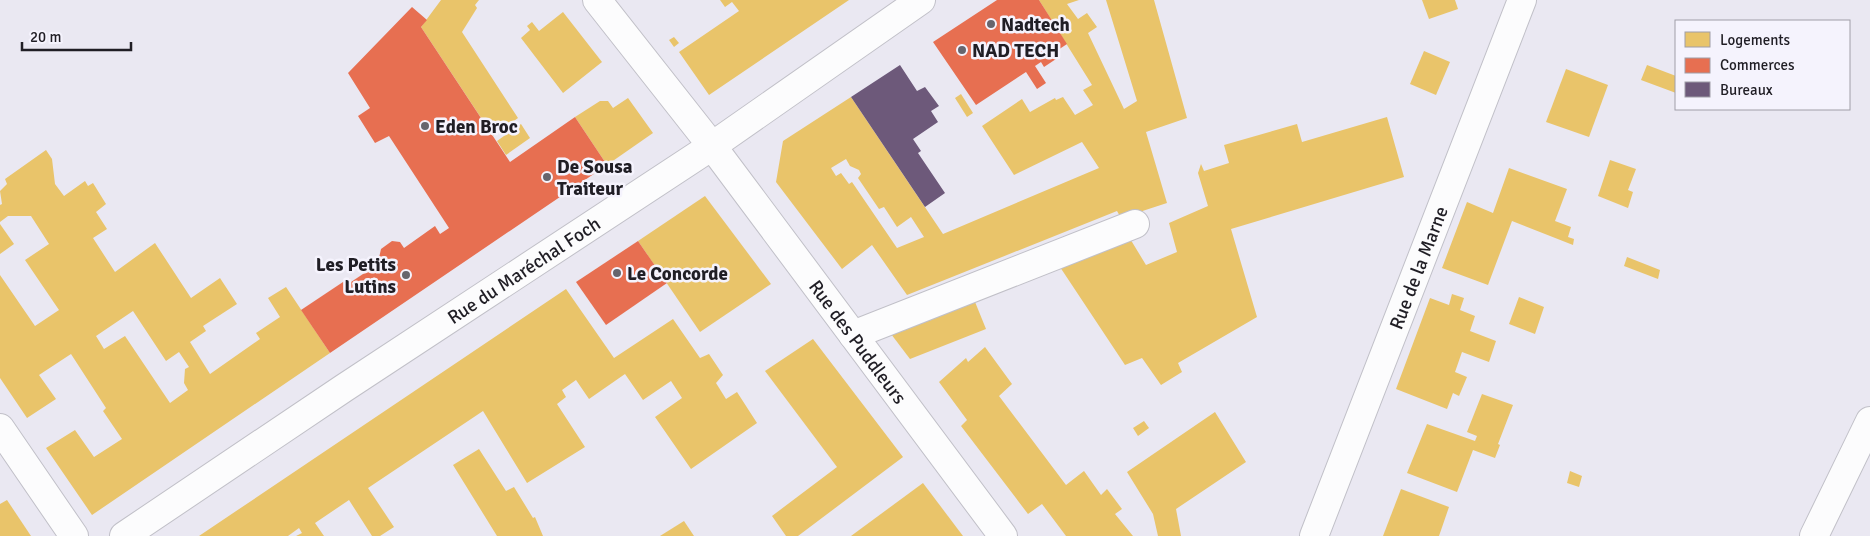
<svg xmlns="http://www.w3.org/2000/svg" width="1870" height="536" font-family="Signika,sans-serif">
  <style>
    .homes { fill: #e9c46a; fill-rule: evenodd }
    .shops { fill: #e76f51 }
    .offices { fill: #6d597a }
    .lines { fill: none; stroke-linecap: round; stroke-linejoin: round }
    .minor-casing { stroke: #c1c0c8; stroke-width: 30 }
    .major-casing { stroke: #c1c0c8; stroke-width: 30 }
    .minor { stroke: #fcfcfd; stroke-width: 28 }
    .major { stroke: #fcfcfd; stroke-width: 28 }
    .poi-dot { fill: #67656d; stroke: #f5f3fd; stroke-width: 2 }
    .labels { text-anchor: middle; stroke-width: 5; stroke-linejoin: round; paint-order: stroke }
    .poi-label { font-size: 19px; font-weight: bold; fill: #201e25; stroke: #f5f3fd; text-anchor: start }
    .street-label { font-size: 19px; fill: #201e25; stroke: #f5f3fd }
  </style>
  <rect width="100%" height="100%" fill="#eae8f2"/>
  <!-- homes -->
  <g class="homes">
    <path d="M441,0H479L475,5L477,8L462,32L518,118L493,136L421,27Z"/>
    <path d="M720,0H849L709,95L679,52L739,11L732,2L725,7Z"/>
    <path d="M1039,0H1079L1067,4L1078,19L1087,13L1097,27L1088,33L1124,109L1137,101L1106,0H1154L1187,118L1146,132L1167,203L1121,218L1117,211L907,295L872,245L842,269L776,182L783,141L851,97L943,234L1099,168L1082,142L1014,175L982,126L1022,99L1030,112L1055,98L1056,100L1063,97L1075,115L1093,105L1083,90L1092,85ZM846,159L850,166L859,170L861,174L858,178L879,209L884,207L897,227L911,217L924,237L897,248L852,182L849,184L841,173L836,176L831,168Z"/>
    <path d="M1422,0H1455L1458,9L1429,19Z"/>
    <path d="M563,12L602,62L563,93L521,38L530,30L527,26L532,22L539,31Z"/>
    <path d="M674,37L679,43L674,47L669,40Z"/>
    <path d="M1424,51L1450,62L1436,95L1410,84Z"/>
    <path d="M1647,65L1676,76V93L1641,80Z"/>
    <path d="M1566,69L1608,85L1589,137L1546,122Z"/>
    <path d="M961,94L973,113L967,117L955,98Z"/>
    <path d="M628,98L653,133L607,165L575,117L600,101H608L613,108Z"/>
    <path d="M1387,117L1404,177L1231,229L1257,317L1178,363L1182,372L1161,385L1142,358L1125,365L1058,264L1129,237L1146,265L1177,252L1169,223L1208,206L1198,173L1201,164L1204,171L1229,163L1224,145L1297,124L1302,142Z"/>
    <path d="M521,124L530,138L506,155L497,141Z"/>
    <path d="M46,150L52,159L55,184L64,196L85,181L88,186L93,183L106,204L96,212L107,229L93,238L115,272L155,243L191,298L220,278L237,304L203,326L206,331L190,342L210,374L260,339L256,333L280,317L268,298L286,287L330,353L92,515L46,448L75,430L94,457L122,439L103,411L106,408L71,354L39,375L56,399L27,418L0,378V275L35,326L59,310L25,260L49,244L31,216H8L0,222V205L2,204L0,191L7,184L5,179ZM133,311L166,361L179,352L189,367L185,369L184,383L188,390L170,403L125,336L104,349L96,336Z"/>
    <path d="M1610,160L1636,169L1628,190L1633,192L1628,208L1598,196Z"/>
    <path d="M1509,168L1567,189L1555,221L1571,227L1568,237L1574,239L1573,245L1512,221L1488,285L1442,268L1467,202L1493,213Z"/>
    <path d="M705,196L771,284L700,332L638,241Z"/>
    <path d="M0,224L14,244L0,254Z"/>
    <path d="M1627,257L1660,270L1658,279L1624,266Z"/>
    <path d="M566,289L614,358L673,319L700,358L709,354L723,375L716,383L726,399L737,392L757,423L691,469L655,417L682,398L671,381L643,400L625,374L589,399L576,380L562,390L566,397L557,404L585,447L527,483L483,411L368,488L394,527L380,536H372L349,500L315,523L324,536H296L302,533L299,528L288,536H199Z"/>
    <path d="M1452,294L1464,298L1460,310L1475,316L1470,331L1496,341L1489,362L1462,352L1455,372L1467,377L1459,396L1453,393L1447,409L1396,389L1430,298L1449,305Z"/>
    <path d="M973,297L986,329L910,359L888,330Z"/>
    <path d="M1519,297L1544,307L1535,334L1509,324Z"/>
    <path d="M813,339L903,457L798,536H786L772,516L837,467L765,371Z"/>
    <path d="M985,347L1012,384L999,396L1066,485L1084,471L1101,495L1107,489L1122,509L1115,514L1133,536H1066L1042,504L1028,514L961,426L967,420L939,382L966,358L968,362Z"/>
    <path d="M1482,394L1513,405L1498,444L1500,445L1495,458L1473,450L1457,492L1407,473L1427,424L1475,441L1477,436L1467,432Z"/>
    <path d="M1215,412L1246,462L1176,509L1181,536H1158L1153,514L1127,472Z"/>
    <path d="M1144,421L1149,428L1138,436L1133,428Z"/>
    <path d="M479,449L506,491L514,487L533,518L535,517L543,536H497L453,465Z"/>
    <path d="M1570,471L1582,476L1579,487L1567,483Z"/>
    <path d="M923,483L963,536H851Z"/>
    <path d="M1401,489L1449,507L1439,536H1383Z"/>
    <path d="M7,500L31,536H0V504Z"/>
    <path d="M684,521L694,536H660Z"/>
  </g>
  <!-- shops -->
  <g class="shops">
    <path d="M997,0H1039L1067,44L1055,52L1059,57L1044,67L1041,62L1035,66L1046,83L1037,89L1026,72L976,105L933,42Z"/>
    <path d="M412,7L427,20L421,27L510,162L575,117L607,165L330,353L301,310L349,278L351,282L381,262L379,258L381,249L392,241L400,242L404,248L435,226L440,234L449,228L389,136L375,143L358,116L370,108L348,73Z"/>
    <path d="M638,241L667,283L606,325L576,282Z"/>
  </g>
  <!-- offices -->
  <path class="offices" d="M900,65L917,91L925,87L939,106L931,111L938,122L913,139L921,151L918,153L945,193L925,207L851,97Z"/>
  <g class="lines">
    <defs>
      <g id="minor">
        <path id="s1" d="M597,0L712,146L1003,536"/>
        <path d="M853,335L1135,224"/>
        <path d="M0,428L74,536"/>
        <path id="s2" d="M1314,536L1522,0"/>
        <path d="M1814,536L1870,421"/>
      </g>
      <g id="major">
        <path id="s3" d="M124,536L344,388L712,146L921,0"/>
      </g>
    </defs>
    <!-- minor casing -->
    <use href="#minor" class="minor-casing"/>
    <!-- major casing -->
    <use href="#major" class="major-casing"/>
    <!-- minor -->
    <use href="#minor" class="minor"/>
    <!-- major -->
    <use href="#major" class="major"/>
  </g>
  <!-- markers -->
  <g class="poi-dot">
    <circle cx="991" cy="24" r="5"/>
    <circle cx="962" cy="50" r="5"/>
    <circle cx="425" cy="126" r="5"/>
    <circle cx="547" cy="177" r="5"/>
    <circle cx="617" cy="273" r="5"/>
    <circle cx="406" cy="275" r="5"/>
  </g>
  <g class="labels">
    <!-- poi labels -->
    <g class="poi-label">
      <text x="1001" y="31">Nadtech</text>
      <text x="972" y="57">NAD TECH</text>
      <text x="435" y="133">Eden Broc</text>
      <text x="557" y="173">De Sousa<tspan x="557" dy="22">Traiteur</tspan></text>
      <text x="396" y="271" text-anchor="end">Les Petits<tspan x="396" dy="22">Lutins</tspan></text>
      <text x="627" y="280">Le Concorde</text>
    </g>
    <!-- street labels -->
    <g class="street-label">
      <text dy="7" stroke="none"><textPath href="#s2" startOffset="288">Rue de la Marne</textPath></text>
      <text dy="7" stroke="none"><textPath href="#s3" startOffset="480">Rue du Maréchal Foch</textPath></text>
      <text dy="7" stroke="none"><textPath href="#s1" startOffset="430">Rue des Puddleurs</textPath></text>
    </g>
  </g>
  <!-- legend -->
  <rect x="1675" y="20" width="175" height="90" fill="#f5f3fd" stroke="#a09ea7"/>
  <rect x="1685" y="32" width="25" height="15" fill="#e9c46a" stroke="#a09ea7"/>
  <text x="1720" y="45" font-size="15" fill="#201e25">Logements</text>
  <rect x="1685" y="58" width="25" height="15" fill="#e76f51" stroke="#a09ea7"/>
  <text x="1720" y="70" font-size="15" fill="#201e25">Commerces</text>
  <rect x="1685" y="82" width="25" height="15" fill="#6d597a" stroke="#a09ea7"/>
  <text x="1720" y="95" font-size="15" fill="#201e25">Bureaux</text>
  <!-- scale -->
  <path d="M22 42v8h109v-8" fill="none" stroke="#201e25" stroke-width="2.5"/>
  <text x="30" y="42" font-size="15" fill="#201e25" stroke="#f5f3fd" stroke-width="4" paint-order="stroke">20 m</text>
</svg>
